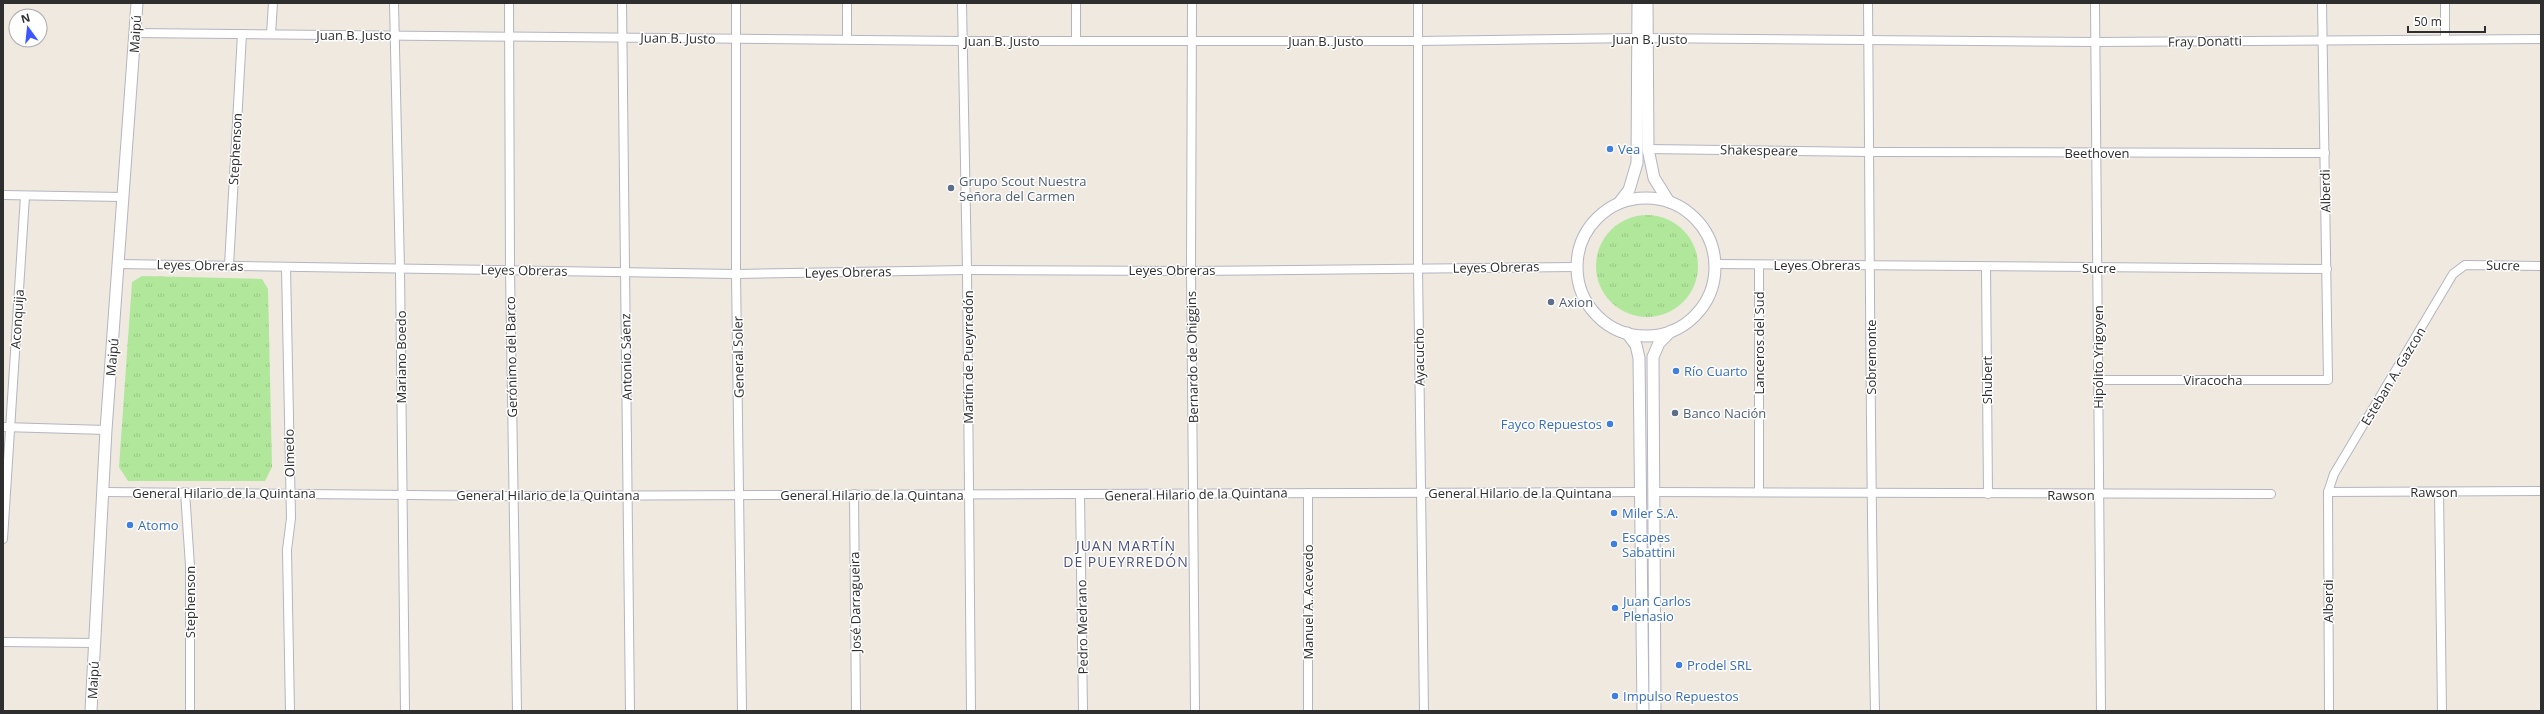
<svg xmlns="http://www.w3.org/2000/svg" width="2544" height="714" font-family="'Open Sans',sans-serif">
  <style>
    .park { fill: url(#park-tufts) }
    .lines { fill: none; stroke-linecap: round; stroke-linejoin: round }
    .minor-casing { stroke: #b4b5c1; stroke-width: 10 }
    .secondary-casing { stroke: #b4b5c1; stroke-width: 13 }
    .minor { stroke: #fff; stroke-width: 8 }
    .secondary { stroke: #fff; stroke-width: 11 }
    .shop-dot { fill: #3f7fe0; stroke: #fff; stroke-width: 1.5 }
    .service-dot { fill: #5c6f8a; stroke: #fff; stroke-width: 1.5 }
    .labels { text-anchor: middle; stroke-width: 3; stroke-linejoin: round; paint-order: stroke }
    .street-label { font-size: 13px; fill: #2e2e2e; stroke: #fff }
    .shop-label { font-size: 13px; fill: #366cbe; stroke: #fff; text-anchor: start }
    .service-label { font-size: 13px; fill: #4e5e75; stroke: #fff; text-anchor: start }
    .neighbourhood-label { font-size: 14px; letter-spacing: 1px; fill: #4b5181; stroke: #fff }
  </style>
  <defs>
    <pattern id="park-tufts" width="24" height="20" patternUnits="userSpaceOnUse"><rect width="24" height="20" fill="#b0e79b"/><path d="M3 7l-1-3M5 7V3M7 7l1-3M15 17l-1-3M17 17v-4M19 17l1-3" fill="none" stroke="#98c686"/></pattern>
  </defs>
  <rect width="100%" height="100%" fill="#efe9e0"/>
  <!-- park -->
  <g class="park">
    <circle cx="1647" cy="266" r="51"/>
    <path d="M142,276L262,279L268,289L272,467L265,481H128L119,467L132,282Z"/>
  </g>
  <g class="lines">
    <defs>
      <g id="minor">
        <path d="M394,3L400,270L405,711"/>
        <path d="M509,3L510,270L517,711"/>
        <path d="M622,3L630,711"/>
        <path d="M736,3V274L742,711"/>
        <path d="M847,3V39"/>
        <path d="M962,3L967,270L971,711"/>
        <path d="M1192,3L1191,271L1195,711"/>
        <path d="M1418,3V268L1424,711"/>
        <path d="M1868,3C1870,239 1870,475 1875,711"/>
        <path d="M2095,3L2101,711"/>
        <path d="M2445,3V39"/>
        <path d="M135,33L962,41H1418L1638,38L2096,42L2541,39"/>
        <path d="M271,34L273,3"/>
        <path d="M1076,40V3"/>
        <path d="M1648,149L1870,152L2325,153"/>
        <path d="M3,195L122,197"/>
        <path d="M119,264L736,274L967,270L1191,271L1576,267"/>
        <path d="M1715,264L2327,269"/>
        <path d="M229,265L242,34"/>
        <path d="M286,267L291,518L287,550L290,711"/>
        <path d="M1986,267L1988,494"/>
        <path d="M2098,380H2328L2322,3"/>
        <path d="M3,427L106,430"/>
        <path d="M104,492L514,496L1640,492"/>
        <path d="M185,492L190,566V711"/>
        <path d="M1654,492L2271,494"/>
        <path d="M1759,492V265"/>
        <path d="M2328,492L2541,491"/>
        <path d="M2439,492L2442,711"/>
        <path d="M1308,493V711"/>
        <path d="M854,494L856,711"/>
        <path d="M1080,495L1083,711"/>
        <path d="M3,539L25,196"/>
        <path d="M3,642L95,643"/>
        <path d="M2329,711L2328,492L2334,474L2453,274L2465,265L2541,266"/>
      </g>
      <g id="secondary">
        <path d="M1647,3L1648,149L1654,178L1669,202"/>
        <circle cx="1646" cy="267" r="69"/>
        <path d="M1619,203L1629,190L1637,163L1638,3"/>
        <path d="M1627,333L1636,345L1639,358L1643,711"/>
        <path d="M91,711L106,430L137,3"/>
        <path d="M1655,711L1653,357L1659,343L1671,331"/>
      </g>
    </defs>
    <!-- minor casing -->
    <use href="#minor" class="minor-casing"/>
    <!-- secondary casing -->
    <use href="#secondary" class="secondary-casing"/>
    <!-- minor -->
    <use href="#minor" class="minor"/>
    <!-- secondary -->
    <use href="#secondary" class="secondary"/>
  </g>
  <!-- markers -->
  <g class="shop-dot">
    <circle cx="1610" cy="149" r="4"/>
    <circle cx="1676" cy="371" r="4"/>
    <circle cx="1610" cy="424" r="4"/>
    <circle cx="1614" cy="513" r="4"/>
    <circle cx="130" cy="525" r="4"/>
    <circle cx="1614" cy="544" r="4"/>
    <circle cx="1615" cy="608" r="4"/>
    <circle cx="1679" cy="665" r="4"/>
    <circle cx="1615" cy="696" r="4"/>
  </g>
  <g class="service-dot">
    <circle cx="951" cy="188" r="4"/>
    <circle cx="1551" cy="302" r="4"/>
    <circle cx="1675" cy="413" r="4"/>
  </g>
  <g class="labels">
    <!-- street labels -->
    <g class="street-label">
      <text transform="translate(135 34) rotate(-86)" y="5">Maipú</text>
      <text x="354" y="40">Juan B. Justo</text>
      <text transform="translate(678 38) rotate(1)" y="5">Juan B. Justo</text>
      <text x="1650" y="44">Juan B. Justo</text>
      <text x="1002" y="46">Juan B. Justo</text>
      <text x="1326" y="46">Juan B. Justo</text>
      <text transform="translate(2205 41) rotate(-1)" y="5">Fray Donatti</text>
      <text transform="translate(235 149) rotate(-87)" y="5">Stephenson</text>
      <text transform="translate(1759 150) rotate(1)" y="5">Shakespeare</text>
      <text x="2097" y="158">Beethoven</text>
      <text transform="translate(2325 191) rotate(-91)" y="5">Alberdi</text>
      <text transform="translate(200 265) rotate(1)" y="5">Leyes Obreras</text>
      <text x="1817" y="270">Leyes Obreras</text>
      <text transform="translate(2503 265) rotate(1)" y="5">Sucre</text>
      <text transform="translate(1496 267) rotate(-1)" y="5">Leyes Obreras</text>
      <text x="2099" y="273">Sucre</text>
      <text transform="translate(524 270) rotate(1)" y="5">Leyes Obreras</text>
      <text x="1172" y="275">Leyes Obreras</text>
      <text transform="translate(848 272) rotate(-1)" y="5">Leyes Obreras</text>
      <text transform="translate(17 319) rotate(-86)" y="5">Aconquija</text>
      <text transform="translate(1759 343) rotate(-90)" y="5">Lanceros del Sud</text>
      <text transform="translate(112 357) rotate(-85)" y="5">Maipú</text>
      <text transform="translate(401 357) rotate(-90)" y="5">Mariano Boedo</text>
      <text transform="translate(511 357) rotate(-91)" y="5">Gerónimo del Barco</text>
      <text transform="translate(626 357) rotate(-91)" y="5">Antonio Sáenz</text>
      <text transform="translate(738 357) rotate(-91)" y="5">General Soler</text>
      <text transform="translate(968 357) rotate(-90)" y="5">Martín de Pueyrredón</text>
      <text transform="translate(1192 357) rotate(-91)" y="5">Bernardo de Ohiggins</text>
      <text transform="translate(1419 357) rotate(-91)" y="5">Ayacucho</text>
      <text transform="translate(1871 357) rotate(-90)" y="5">Sobremonte</text>
      <text transform="translate(2098 357) rotate(-90)" y="5">Hipólito Yrigoyen</text>
      <text transform="translate(2393 376) rotate(-59)" y="5">Esteban A. Gazcon</text>
      <text transform="translate(1987 380) rotate(-90)" y="5">Shubert</text>
      <text x="2213" y="385">Viracocha</text>
      <text transform="translate(289 453) rotate(-91)" y="5">Olmedo</text>
      <text x="2434" y="497">Rawson</text>
      <text x="224" y="498">General Hilario de la Quintana</text>
      <text x="1520" y="498">General Hilario de la Quintana</text>
      <text transform="translate(1196 494) rotate(-1)" y="5">General Hilario de la Quintana</text>
      <text x="548" y="500">General Hilario de la Quintana</text>
      <text x="872" y="500">General Hilario de la Quintana</text>
      <text x="2071" y="500">Rawson</text>
      <text transform="translate(2328 601) rotate(-90)" y="5">Alberdi</text>
      <text transform="translate(190 602) rotate(-90)" y="5">Stephenson</text>
      <text transform="translate(855 602) rotate(-91)" y="5">José Darragueira</text>
      <text transform="translate(1308 602) rotate(-90)" y="5">Manuel A. Acevedo</text>
      <text transform="translate(1082 627) rotate(-91)" y="5">Pedro Medrano</text>
      <text transform="translate(93 680) rotate(-87)" y="5">Maipú</text>
    </g>
    <!-- shop labels -->
    <g class="shop-label">
      <text x="1618" y="154">Vea</text>
      <text x="1684" y="376">Río Cuarto</text>
      <text x="1602" y="429" text-anchor="end">Fayco Repuestos</text>
      <text x="1622" y="518">Miler S.A.</text>
      <text x="138" y="530">Atomo</text>
      <text x="1622" y="542">Escapes<tspan x="1622" dy="15">Sabattini</tspan></text>
      <text x="1623" y="606">Juan Carlos<tspan x="1623" dy="15">Plenasio</tspan></text>
      <text x="1687" y="670">Prodel SRL</text>
      <text x="1623" y="701">Impulso Repuestos</text>
    </g>
    <!-- service labels -->
    <g class="service-label">
      <text x="959" y="186">Grupo Scout Nuestra<tspan x="959" dy="15">Señora del Carmen</tspan></text>
      <text x="1559" y="307">Axion</text>
      <text x="1683" y="418">Banco Nación</text>
    </g>
    <!-- neighbourhood labels -->
    <g class="neighbourhood-label">
      <text x="1126" y="551">JUAN MARTÍN<tspan x="1126" dy="16">DE PUEYRREDÓN</tspan></text>
    </g>
  </g>
  <!-- border -->
  <rect width="2544" height="714" fill="none" stroke="#2e2e2e" stroke-width="8"/>
  <!-- north arrow -->
  <g transform="translate(28 28) rotate(345)"><circle r="19" fill="#ffffff" stroke="#ababab"/>
  <path d="M0-3L7 15L0 10L-7 15Z" fill="#3d56ff"/>
  <text y="-6" font-size="11" font-weight="bold" text-anchor="middle" fill="#2e2e2e">N</text>
  </g>
  <!-- scale -->
  <path d="M2408 26v6h77v-6" fill="none" stroke="#2e2e2e" stroke-width="2"/>
  <text x="2414" y="26" font-size="12" fill="#2e2e2e" stroke="#ffffff" stroke-width="3" paint-order="stroke">50 m</text>
</svg>
